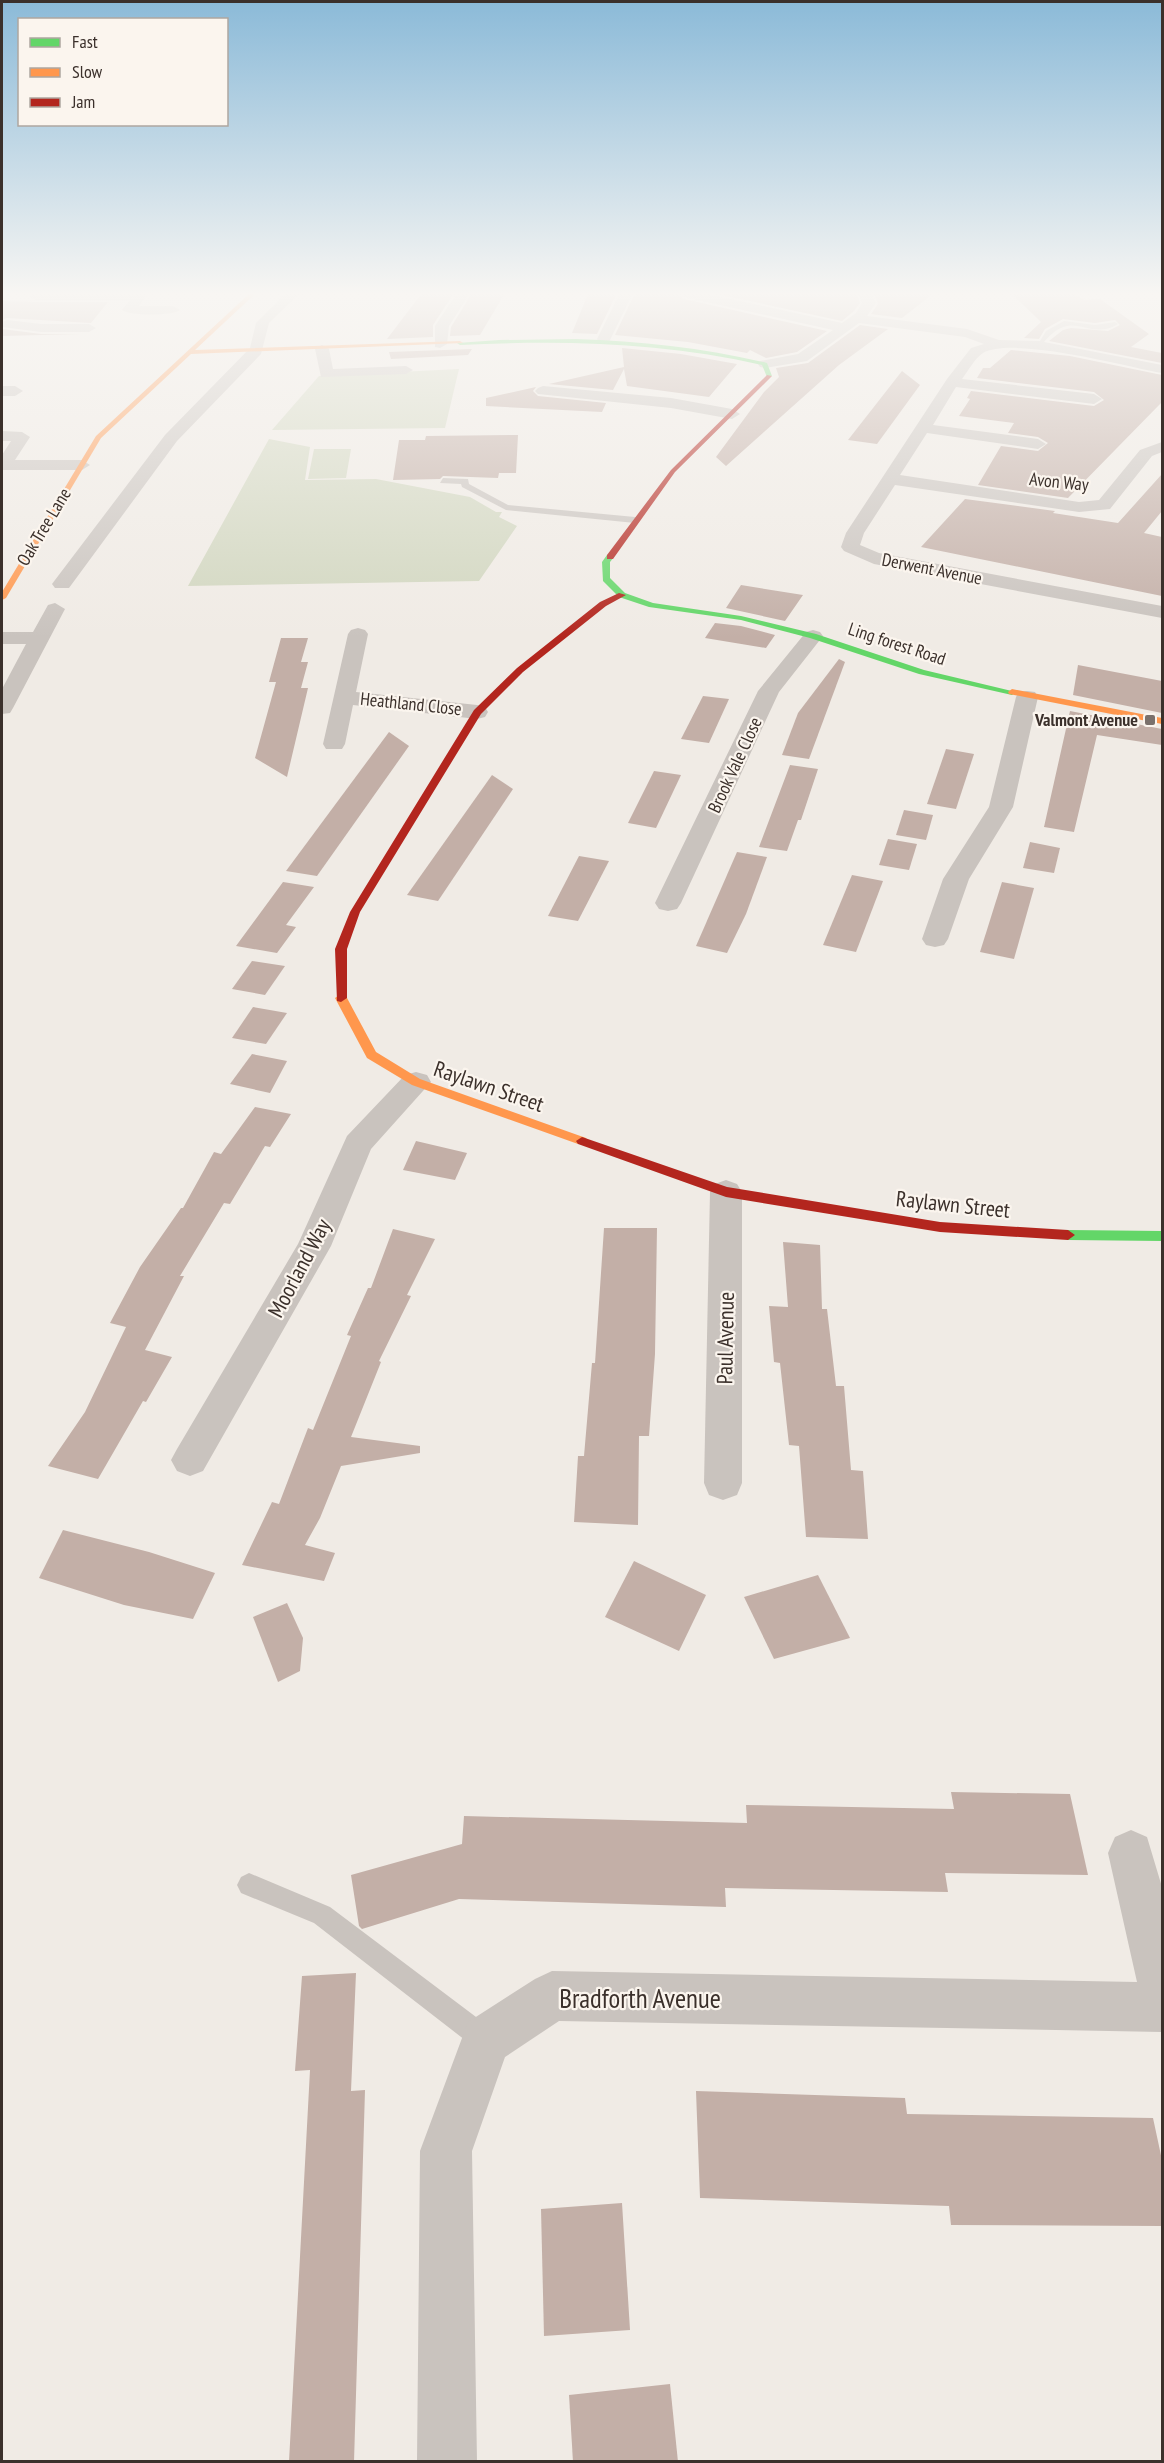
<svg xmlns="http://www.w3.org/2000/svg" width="1164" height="2463" font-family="'PT Sans Narrow',sans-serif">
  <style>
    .green { fill: #d1d6bf }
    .building { fill: #c3afa7 }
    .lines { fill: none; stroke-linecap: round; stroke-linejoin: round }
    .lane { fill: #c9c3be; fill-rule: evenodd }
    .street { fill: #c9c3be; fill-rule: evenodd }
    .fast { fill: #63d668; fill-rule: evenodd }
    .slow { fill: #ff974d; fill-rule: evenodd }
    .jam { fill: #b3261e; fill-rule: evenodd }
    .poi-dot { fill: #7a716c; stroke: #fbf5ee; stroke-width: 2 }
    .labels { text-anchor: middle; stroke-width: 4.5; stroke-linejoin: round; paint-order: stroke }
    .far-street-label { font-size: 18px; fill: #3b302b; stroke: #fbf5ee }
    .far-poi-label { font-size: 18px; font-weight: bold; fill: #3b302b; stroke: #fbf5ee; text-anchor: end }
    .street-label { font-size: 22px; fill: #3b302b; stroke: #fbf5ee }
    .near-street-label { font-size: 27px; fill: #3b302b; stroke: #fbf5ee }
  </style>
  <rect width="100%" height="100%" fill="#f0ebe5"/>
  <!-- green -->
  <g class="green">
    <path d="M459,369L445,428L272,430L319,376Z"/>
    <path d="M269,439L310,447L305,480L376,479L470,497L496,512H502L499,517L517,526L479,581L188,586Z"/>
    <path d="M314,449H351L346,478L308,479Z"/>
  </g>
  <!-- building -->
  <g class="building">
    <path d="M422,293H454L433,325V337L387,339Z"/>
    <path d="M472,293H505L480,335L450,336L451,327Z"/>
    <path d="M635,293H676L684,299L827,331L797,352L766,358L750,350L747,353L688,342L615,335Z"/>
    <path d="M713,293H856L860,303L854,311L842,321Z"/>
    <path d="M874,293H934L902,318L871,314L878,304Z"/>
    <path d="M1011,293L1075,294L1084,300L1100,299L1149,334L1131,347L1162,353V363L1049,341L1063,330L1071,328L1108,331L1120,325L1115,320L1095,323L1063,319L1045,329L1039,339L1024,338L1041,322Z"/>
    <path d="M588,294L616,295L597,334L572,333Z"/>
    <path d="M2,301L35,302H108L91,323L7,318L2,320Z"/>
    <path d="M860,325L888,329L839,365L726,466L716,457L764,392L779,377L776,368L808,363Z"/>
    <path d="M2,329L41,334H81L2,336Z"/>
    <path d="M622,348L681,354L737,364L709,397L627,386L624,369L613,390L549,384L624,367Z"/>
    <path d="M472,349L468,355L391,359L389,352Z"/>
    <path d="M1011,350L1070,356L1162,375V402L1068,498L978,485L1001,446L1038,451L1048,443L1038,437L1008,433L1014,423L959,416L970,399L967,398L971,391L1094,406L1104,400L1094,392L977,378L983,368H990Z"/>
    <path d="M902,371L920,385L877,444L848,440Z"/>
    <path d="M536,387L533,391L538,396L606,403L602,412L486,406V398Z"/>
    <path d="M518,435L516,473H499L498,478L443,476L440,479L393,480L399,440H425L426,436Z"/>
    <path d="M1162,474V511L1144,533L1162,537V596L921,547L965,499L1055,511L1053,513L1118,523Z"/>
    <path d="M741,585L765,589L803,595L785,621L726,608Z"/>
    <path d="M715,623L741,626L775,635L766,648L705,638Z"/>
    <path d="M281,638H308L301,662H308L301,688H308L287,777L255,758L276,682H269Z"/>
    <path d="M839,659L845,662L809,759L782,755L798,713Z"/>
    <path d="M1078,665L1162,681V713L1073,695Z"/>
    <path d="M703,696L729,699L709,743L681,739Z"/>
    <path d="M1070,711L1162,729V745L1097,735L1074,832L1044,827Z"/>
    <path d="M389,732L409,746L317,876L286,871Z"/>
    <path d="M946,749L974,754L956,809L927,804Z"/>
    <path d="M790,765L818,769L801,820H798L787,851L759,847Z"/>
    <path d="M654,771L681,775L656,828L628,823Z"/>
    <path d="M492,775L513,789L438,901L407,895Z"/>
    <path d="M904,810L933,815L926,840L896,835Z"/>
    <path d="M888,839L917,844L909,870L879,865Z"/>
    <path d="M1030,842L1060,848L1054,873L1023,868Z"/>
    <path d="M737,852L767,857L746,914L727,953L696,946Z"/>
    <path d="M579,856L609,861L578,921L548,916Z"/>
    <path d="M852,875L883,881L856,952L823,945Z"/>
    <path d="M283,882L314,887L286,925L296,927L277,953L236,946Z"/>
    <path d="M1002,882L1034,888L1014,959L980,952Z"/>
    <path d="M252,961L285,966L265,995L232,989Z"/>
    <path d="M253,1007L287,1013L266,1044L232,1038Z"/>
    <path d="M252,1054L287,1061L270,1093L230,1084Z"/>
    <path d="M255,1107L291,1114L270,1147L265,1146L230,1204L224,1203L180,1276H184L145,1350L172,1357L146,1402L143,1401L98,1479L48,1466L85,1412L126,1327L110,1323L140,1267L181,1208H183L214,1152L221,1154Z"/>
    <path d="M416,1141L467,1153L455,1180L403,1170Z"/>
    <path d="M604,1228H657L655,1354L649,1436H639L638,1525L574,1522L578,1456H584L592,1363H595Z"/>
    <path d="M393,1229L435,1239L407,1295L411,1296L379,1361L381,1362L351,1437L420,1446V1453L341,1466L320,1518L305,1545L335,1553L324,1581L242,1565L272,1502L279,1504L308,1428L313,1430L351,1336L347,1335L368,1288H371Z"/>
    <path d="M783,1242L820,1245L822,1309H827L836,1386H844L851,1470L863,1471L868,1539L806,1537L799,1446L789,1445L780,1363L774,1362L769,1306L788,1307Z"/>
    <path d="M63,1530L149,1552L215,1573L193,1619L124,1605L39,1578Z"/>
    <path d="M634,1561L706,1595L679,1651L605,1617Z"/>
    <path d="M818,1575L850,1638L774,1659L744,1597Z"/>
    <path d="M287,1603L303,1638L300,1671L278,1682L253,1617Z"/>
    <path d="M951,1792L1070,1794L1088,1875L945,1873L948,1892L725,1888L726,1907L459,1899L362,1929L359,1926L351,1875L462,1844L464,1816L747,1823L746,1805L954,1809Z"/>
    <path d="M356,1973L351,2091L365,2090L354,2462H289L310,2070L295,2071L302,1976Z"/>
    <path d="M696,2091L905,2098L907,2114L1153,2118L1162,2160V2226L951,2225L949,2206L700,2198Z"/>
    <path d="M622,2203L630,2330L544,2336L541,2209Z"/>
    <path d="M670,2384L678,2462H573L569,2395Z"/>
  </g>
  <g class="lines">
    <!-- lane -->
    <g class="lane">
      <path d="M1064,321L1095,325L1115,322L1118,324C1086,343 1073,304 1041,346H1037L1046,331Z"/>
      <path d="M443,478L468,479L469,484L508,505L635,517L639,520L635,523L506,510L462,487L461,484L440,483Z"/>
      <path d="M249,1873L330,1907L492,2029L496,2038L492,2047L483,2051L474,2047L314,1923L241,1893L237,1885L241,1877Z"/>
    </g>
    <!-- street -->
    <g class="street">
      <path d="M31,293H144L146,296L139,306H173L180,310C173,316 129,316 122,310L130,300H35L29,296Z"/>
      <path d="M286,293H300L269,323L261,354L177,441L69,588H55L52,584L55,580L165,435L250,348L256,323Z"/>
      <path d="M457,293H470L449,326L447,344L440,348L435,347V326Z"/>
      <path d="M620,293H633L609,342H599L597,339Z"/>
      <path d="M678,293H702L842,323L856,313L862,303L858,293H871L876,303L867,316L967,329L999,340L1039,341L1162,365V373C1124,366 1014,336 983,353C975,358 968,371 962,379L1094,394L1102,399L1094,404L956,387L933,425L1038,439L1046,444L1038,449L927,433L900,475L1079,502L1099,500L1140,450L1162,442V452L1152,456L1110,509L1079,512L895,485L864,533L860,545L879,553L1162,606V618L874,564L844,551L841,547L846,533L947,379L971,348L984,344L965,337L859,323L807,361L765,368L760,367L758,364L760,361L798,354L833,330L684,297Z"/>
      <path d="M7,320L41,324H89L96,328L89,332H41L2,327V322Z"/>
      <path d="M322,345L329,349L333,369L406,366L413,370L406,374L321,377L315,349Z"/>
      <path d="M2,386H15L23,391L15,396H2Z"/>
      <path d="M543,386L671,398L732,409L740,414L732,419L671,408L538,394L535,391L538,388Z"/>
      <path d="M2,431L22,432L30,437L15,460H82L90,465L82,470H2V455L11,441H2Z"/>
      <path d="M55,603L65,609L13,708L10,713L2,714V689L26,644H2V632H33L48,605Z"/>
      <path d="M358,628L365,630L368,634L356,692L477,705L485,707L488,712L485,717L477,719L353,705L345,744L342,749H326L323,744L348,634L351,630Z"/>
      <path d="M813,630L820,632L823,636L779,692L681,903L677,909L668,911L659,909L655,903L758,691L806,632Z"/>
      <path d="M1027,691L1035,692L1038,697L1013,807L969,879L948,939L944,945L935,947L926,945L922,939L943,879L989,807L1016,697L1019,692Z"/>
      <path d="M416,1072L427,1075L431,1082L371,1149L331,1246L203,1471L190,1476L177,1471L171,1460L177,1449L298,1244L347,1136L405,1075Z"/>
      <path d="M726,1180L737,1184L742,1192V1483L737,1495L723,1500L709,1495L704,1483L710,1192L715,1184Z"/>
      <path d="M1131,1830L1147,1837L1162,1887V2032L559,2021L505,2057L472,2151L477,2462H417L420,2151L468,2022L535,1979L552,1971L1137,1982L1108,1853L1115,1837Z"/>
    </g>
    <!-- fast -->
    <g class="fast">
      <path d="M576,339C641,341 704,348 767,363L772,376L767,377L762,365C662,342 562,340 460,345L457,343L499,340Z"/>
      <path d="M607,555L614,557L610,562V578L625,593L653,603L741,616L816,634L924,670L1016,692L1012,695L919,674L810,638L741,620L649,607L619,597L603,581L602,562Z"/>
      <path d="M1068,1230L1162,1231V1241L1068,1240L1061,1235Z"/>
    </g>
    <!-- slow -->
    <g class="slow">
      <path d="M250,293H256L195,350L460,341L463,343L191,354L101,438L6,598L2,600V592L96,436Z"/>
      <path d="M1012,689L1162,718V724L1009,694L1008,692Z"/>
      <path d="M341,994L347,998L376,1052L420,1079L586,1138L588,1141L586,1144H578L412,1085L367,1058L335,998Z"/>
    </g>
    <!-- jam -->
    <g class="jam">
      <path d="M767,375L772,376L675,472L613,559H607V555L671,470Z"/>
      <path d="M619,593L626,595L606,606L523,672L481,714L360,912L347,949V998L341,1002L337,1001L335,949L350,912L474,710L517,668L600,602Z"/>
      <path d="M582,1137L727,1187L940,1222L1068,1230L1075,1235L1068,1240L940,1232L726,1197L578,1144L576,1141Z"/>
    </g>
  </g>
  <!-- sky -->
  <linearGradient id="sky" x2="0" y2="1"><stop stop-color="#8bbad8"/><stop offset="0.46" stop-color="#f8f6f3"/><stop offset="1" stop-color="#f8f6f3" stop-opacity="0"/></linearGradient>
  <rect width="1164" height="638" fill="url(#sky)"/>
  <!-- markers -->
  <rect class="poi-dot" x="1144" y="714" width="12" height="12" rx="3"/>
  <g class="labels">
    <!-- far-street labels -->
    <g class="far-street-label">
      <text transform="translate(1059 482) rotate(6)" y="6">Avon Way</text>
      <text transform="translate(44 527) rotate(-59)" y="6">Oak Tree Lane</text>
      <text transform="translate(932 569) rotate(11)" y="6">Derwent Avenue</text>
      <text transform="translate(897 644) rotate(18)" y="6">Ling forest Road</text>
      <text transform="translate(411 704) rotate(6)" y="6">Heathland Close</text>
      <text transform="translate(735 765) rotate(-65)" y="6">Brook Vale Close</text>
    </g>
    <!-- far-poi labels -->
    <g class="far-poi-label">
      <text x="1138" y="726">Valmont Avenue</text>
    </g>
    <!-- street labels -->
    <g class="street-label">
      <text transform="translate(489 1086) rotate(19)" y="8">Raylawn Street</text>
      <text transform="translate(953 1204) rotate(6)" y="8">Raylawn Street</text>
      <text transform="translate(299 1268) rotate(-62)" y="8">Moorland Way</text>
      <text transform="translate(725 1338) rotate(-89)" y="8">Paul Avenue</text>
    </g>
    <!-- near-street labels -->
    <g class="near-street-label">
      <text x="640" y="2008">Bradforth Avenue</text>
    </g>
  </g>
  <!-- border -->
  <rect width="1164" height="2463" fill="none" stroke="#3b302b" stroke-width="6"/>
  <!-- legend -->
  <rect x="18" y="18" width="210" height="108" fill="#fbf5ee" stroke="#aea6a0" stroke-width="1.5"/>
  <rect x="30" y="38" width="30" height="9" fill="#63d668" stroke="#aea6a0" stroke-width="1.5"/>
  <text x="72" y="48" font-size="18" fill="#3b302b">Fast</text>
  <rect x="30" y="68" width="30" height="9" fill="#ff974d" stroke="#aea6a0" stroke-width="1.5"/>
  <text x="72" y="78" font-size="18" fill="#3b302b">Slow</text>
  <rect x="30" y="98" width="30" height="9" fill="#b3261e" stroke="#aea6a0" stroke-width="1.5"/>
  <text x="72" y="108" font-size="18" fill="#3b302b">Jam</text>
</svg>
